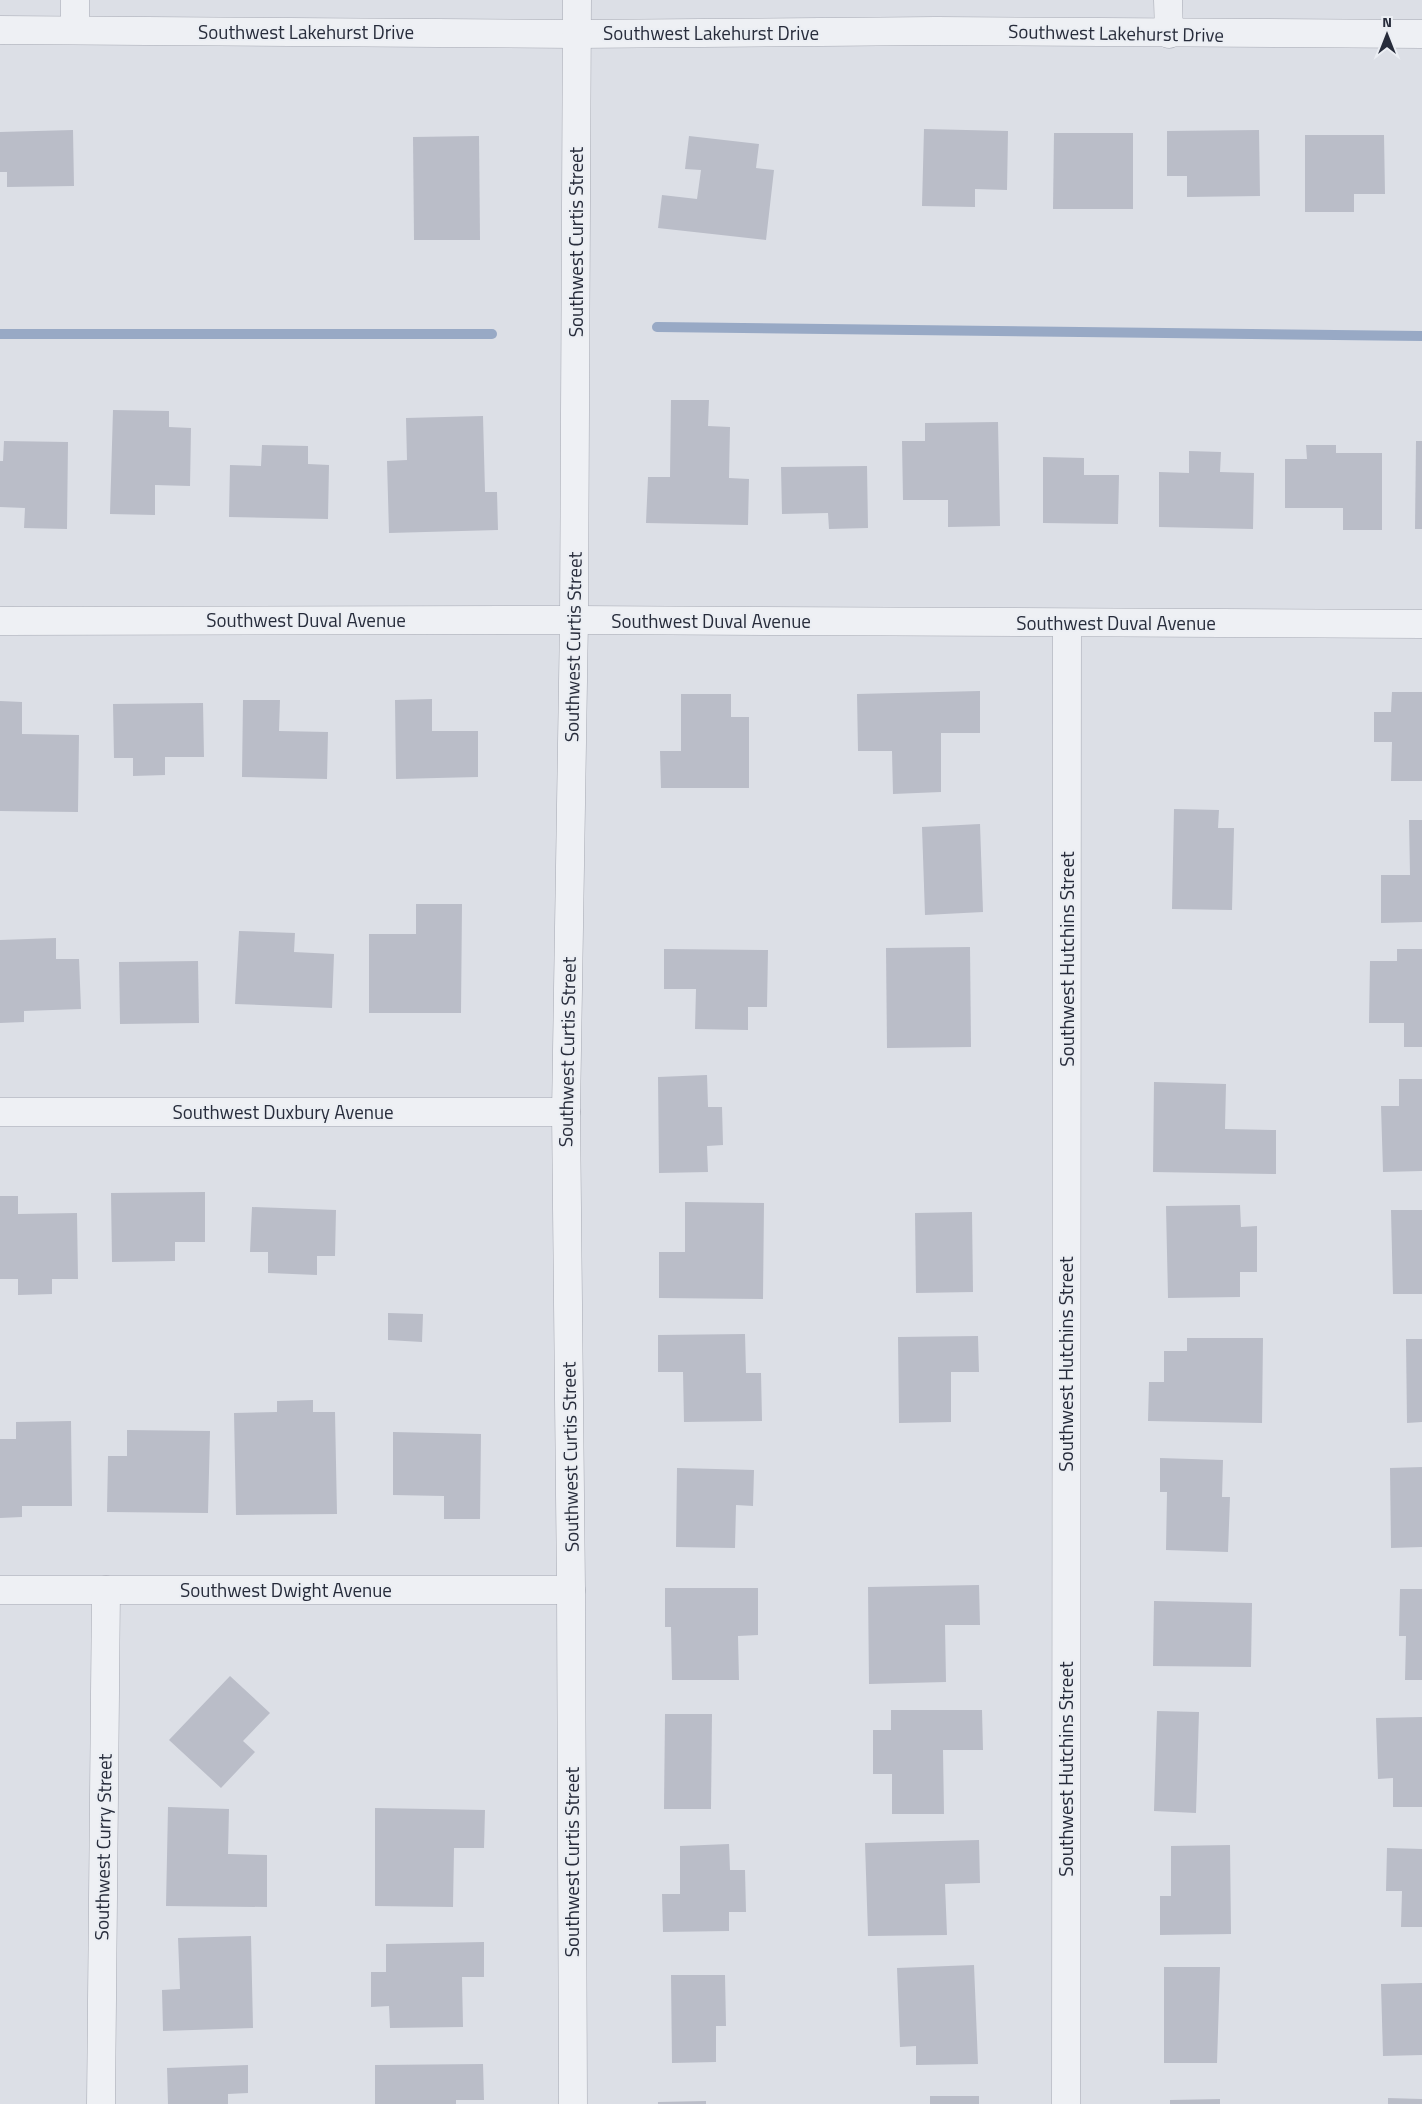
<svg xmlns="http://www.w3.org/2000/svg" width="1422" height="2104" font-family="'Titillium Web',sans-serif">
  <style>
    .lines { fill: none; stroke-linecap: round; stroke-linejoin: round }
    .stream { stroke: #98a9c5; stroke-width: 10 }
    .building { fill: #babdc8 }
    .minor-casing { stroke: #a6a9b3; stroke-width: 29 }
    .minor { stroke: #eef0f4; stroke-width: 28 }
    .labels { text-anchor: middle; stroke-width: 4; stroke-linejoin: round; paint-order: stroke }
    .street-label { font-size: 19px; fill: #272c3b; stroke: #ebeef3 }
  </style>
  <rect width="100%" height="100%" fill="#dcdfe6"/>
  <g class="lines">
    <!-- stream -->
    <g class="stream">
      <path d="M657,327L1422,336"/>
      <path d="M0,334H492"/>
    </g>
  </g>
  <!-- building -->
  <g class="building">
    <path d="M924,129L1008,131L1007,190L975,189V207L922,206Z"/>
    <path d="M73,130L74,186L7,187V172H0V132Z"/>
    <path d="M1259,130L1260,196L1187,197V176H1167V131Z"/>
    <path d="M1054,133H1133V209H1053Z"/>
    <path d="M1305,135H1384L1385,194H1354V212H1305Z"/>
    <path d="M479,136L480,240H414L413,137Z"/>
    <path d="M689,136L759,144L756,168L774,170L766,240L658,228L662,195L697,199L701,170L685,169Z"/>
    <path d="M671,400H709L708,426L730,427L729,478L749,479L748,525L646,523L648,477H670Z"/>
    <path d="M113,410L169,411V427L191,428L190,486L155,485V515L110,514Z"/>
    <path d="M483,416L485,492H497L498,530L389,533L387,461L407,460L406,418Z"/>
    <path d="M998,422L1000,526L948,527V500H903L902,441H925V423Z"/>
    <path d="M4,441L68,442L67,529L24,528L25,508L0,507V461H3Z"/>
    <path d="M1416,441H1422V529H1415Z"/>
    <path d="M262,445L308,446V464L329,465L328,519L229,517L230,465L261,466Z"/>
    <path d="M1306,445H1336V453H1382V530H1343V508H1285V459H1307Z"/>
    <path d="M1189,451L1221,452L1220,472L1254,473L1253,529L1159,527V472L1189,473Z"/>
    <path d="M1043,457L1084,458V475H1119L1118,524L1043,523Z"/>
    <path d="M867,466L868,528L829,529L828,513L782,514L781,467Z"/>
    <path d="M980,691V733H941V792L893,794L892,751H858L857,694Z"/>
    <path d="M1392,692H1422V781H1391L1392,742H1374V712H1391Z"/>
    <path d="M681,694H731V717H749V788H661L660,751H681Z"/>
    <path d="M432,699V731H478V777L396,779L395,700Z"/>
    <path d="M243,700H280L279,731L328,732L327,779L242,777Z"/>
    <path d="M0,701L22,702V734L79,735L78,812L0,811Z"/>
    <path d="M203,703L204,757H165V775L133,776V758H114L113,704Z"/>
    <path d="M1174,809L1219,810L1218,828H1234L1232,910L1172,909Z"/>
    <path d="M1409,820H1422V922L1381,923V875H1410Z"/>
    <path d="M980,824L983,912L925,915L922,827Z"/>
    <path d="M416,904H462L461,1013H369V934H416Z"/>
    <path d="M239,931L295,933L294,952L334,954L332,1008L235,1004Z"/>
    <path d="M56,938V959H79L81,1009L24,1011V1022L0,1023V940Z"/>
    <path d="M970,947L971,1047L887,1048L886,948Z"/>
    <path d="M664,949L768,950L767,1007H748V1030L695,1029L696,989H664Z"/>
    <path d="M1397,949H1422V1047H1404V1023H1369L1370,961H1397Z"/>
    <path d="M198,961L199,1023L120,1024L119,962Z"/>
    <path d="M707,1075L708,1107H722L723,1145L707,1146L708,1172L659,1173L658,1077Z"/>
    <path d="M1399,1079H1422V1171L1383,1172L1381,1106H1399Z"/>
    <path d="M1154,1082L1226,1084L1225,1129L1276,1130V1174L1153,1172Z"/>
    <path d="M205,1192V1242H175V1261L112,1262L111,1193Z"/>
    <path d="M0,1196H18V1214L77,1213L78,1279H52V1294L18,1295V1279H0Z"/>
    <path d="M685,1202L764,1203L763,1299L659,1298V1252H685Z"/>
    <path d="M1240,1205L1241,1227L1257,1226V1272H1240V1297L1168,1298L1166,1206Z"/>
    <path d="M252,1207L336,1210L335,1256H317V1275L268,1273V1252H250Z"/>
    <path d="M1391,1210H1422V1294H1393Z"/>
    <path d="M972,1212L973,1292L916,1293L915,1213Z"/>
    <path d="M388,1313L423,1314L422,1342L388,1340Z"/>
    <path d="M745,1334L746,1373H761L762,1421L684,1422L683,1372H658V1335Z"/>
    <path d="M978,1336L979,1372H951V1422L899,1423L898,1337Z"/>
    <path d="M1187,1338H1263L1262,1423L1148,1421L1149,1382H1164V1351H1187Z"/>
    <path d="M1406,1339H1422V1422L1407,1423Z"/>
    <path d="M313,1400V1412H335L337,1514L236,1515L234,1413L277,1412V1401Z"/>
    <path d="M71,1421L72,1506H22V1517L0,1518V1439H16V1422Z"/>
    <path d="M127,1430L210,1431L208,1513L107,1512L108,1456H127Z"/>
    <path d="M393,1432L481,1434L480,1519H444V1496L393,1495Z"/>
    <path d="M1160,1458L1223,1460L1222,1497H1230L1228,1552L1166,1550L1167,1492H1160Z"/>
    <path d="M1422,1467V1547L1391,1548L1390,1468Z"/>
    <path d="M677,1468L754,1470L753,1506L736,1505L735,1548L676,1547Z"/>
    <path d="M979,1585L980,1625H945L946,1682L869,1684L868,1587Z"/>
    <path d="M665,1588H758V1635L738,1636L739,1680H672L671,1627H665Z"/>
    <path d="M1400,1589H1422V1680H1405L1406,1636H1399Z"/>
    <path d="M1154,1601L1252,1603L1251,1667L1153,1666Z"/>
    <path d="M230,1676L270,1713L243,1741L255,1752L221,1788L169,1740Z"/>
    <path d="M891,1710H982L983,1750H943L944,1814H892V1774H873V1730H891Z"/>
    <path d="M1157,1711L1199,1712L1196,1813L1154,1811Z"/>
    <path d="M665,1714H712L711,1809H664Z"/>
    <path d="M1422,1717V1807H1393V1778L1378,1779L1376,1718Z"/>
    <path d="M168,1807L229,1809L228,1854L267,1855V1907L166,1906Z"/>
    <path d="M375,1808L485,1810L484,1848H454L453,1907L375,1906Z"/>
    <path d="M979,1840L980,1883L945,1884L947,1935L868,1936L865,1843Z"/>
    <path d="M729,1844L730,1870H745L746,1912H729V1931L663,1932L662,1894H680V1846Z"/>
    <path d="M1230,1845L1231,1934L1160,1935V1896H1171V1846Z"/>
    <path d="M1387,1848L1422,1849V1927H1401L1402,1891H1386Z"/>
    <path d="M251,1936L253,2028L163,2031L162,1990L180,1989L178,1938Z"/>
    <path d="M484,1942V1977H462L463,2027L390,2028L389,2006L371,2007V1972H386V1944Z"/>
    <path d="M974,1965L978,2064L916,2065V2046L900,2047L897,1968Z"/>
    <path d="M1164,1967H1220L1217,2063H1164Z"/>
    <path d="M671,1975H725L726,2026H716V2062L672,2063Z"/>
    <path d="M1422,1983V2055L1383,2056L1381,1984Z"/>
    <path d="M483,2064L484,2100H456V2104H375V2065Z"/>
    <path d="M248,2065V2093L228,2094V2104H168L167,2068Z"/>
    <rect x="930" y="2096" width="49" height="8"/>
    <path d="M1388,2098L1422,2099V2104H1388Z"/>
    <path d="M1220,2099V2104H1170V2100Z"/>
    <path d="M706,2101V2104H658V2102Z"/>
  </g>
  <g class="lines">
    <defs>
      <g id="minor">
        <path d="M1168,0L1169,34"/>
        <path d="M0,30L577,34L936,31L1422,34"/>
        <path d="M75,30V0"/>
        <path d="M0,621L574,620L1422,624"/>
        <path d="M0,1112H566"/>
        <path d="M0,1590H571"/>
        <path d="M101,2104L106,1590"/>
        <path d="M573,2104L571,1590L566,1112L574,620L577,0"/>
        <path d="M1066,2104L1067,624"/>
      </g>
    </defs>
    <!-- minor casing -->
    <use href="#minor" class="minor-casing"/>
    <!-- minor -->
    <use href="#minor" class="minor"/>
  </g>
  <g class="labels">
    <!-- street labels -->
    <g class="street-label">
      <text x="306" y="39">Southwest Lakehurst Drive</text>
      <text x="711" y="40">Southwest Lakehurst Drive</text>
      <text transform="translate(1116 33) rotate(1)" y="7">Southwest Lakehurst Drive</text>
      <text transform="translate(576 242) rotate(-90)" y="7">Southwest Curtis Street</text>
      <text x="306" y="627">Southwest Duval Avenue</text>
      <text x="711" y="628">Southwest Duval Avenue</text>
      <text x="1116" y="630">Southwest Duval Avenue</text>
      <text transform="translate(573 647) rotate(-89)" y="7">Southwest Curtis Street</text>
      <text transform="translate(1067 959) rotate(-90)" y="7">Southwest Hutchins Street</text>
      <text transform="translate(567 1052) rotate(-89)" y="7">Southwest Curtis Street</text>
      <text x="283" y="1119">Southwest Duxbury Avenue</text>
      <text transform="translate(1066 1364) rotate(-90)" y="7">Southwest Hutchins Street</text>
      <text transform="translate(570 1457) rotate(-91)" y="7">Southwest Curtis Street</text>
      <text x="286" y="1597">Southwest Dwight Avenue</text>
      <text transform="translate(1066 1769) rotate(-90)" y="7">Southwest Hutchins Street</text>
      <text transform="translate(103 1847) rotate(-89)" y="7">Southwest Curry Street</text>
      <text transform="translate(572 1862) rotate(-90)" y="7">Southwest Curtis Street</text>
    </g>
  </g>
  <!-- north arrow -->
  <g transform="translate(1387 35)" stroke="#ebeef3" stroke-width="4" paint-order="stroke">
  <path d="M0-4L9 19L0 12L-9 19Z" fill="#272c3b"/>
  <text y="-8" font-size="14" font-weight="bold" text-anchor="middle" fill="#272c3b">N</text>
  </g>
</svg>
